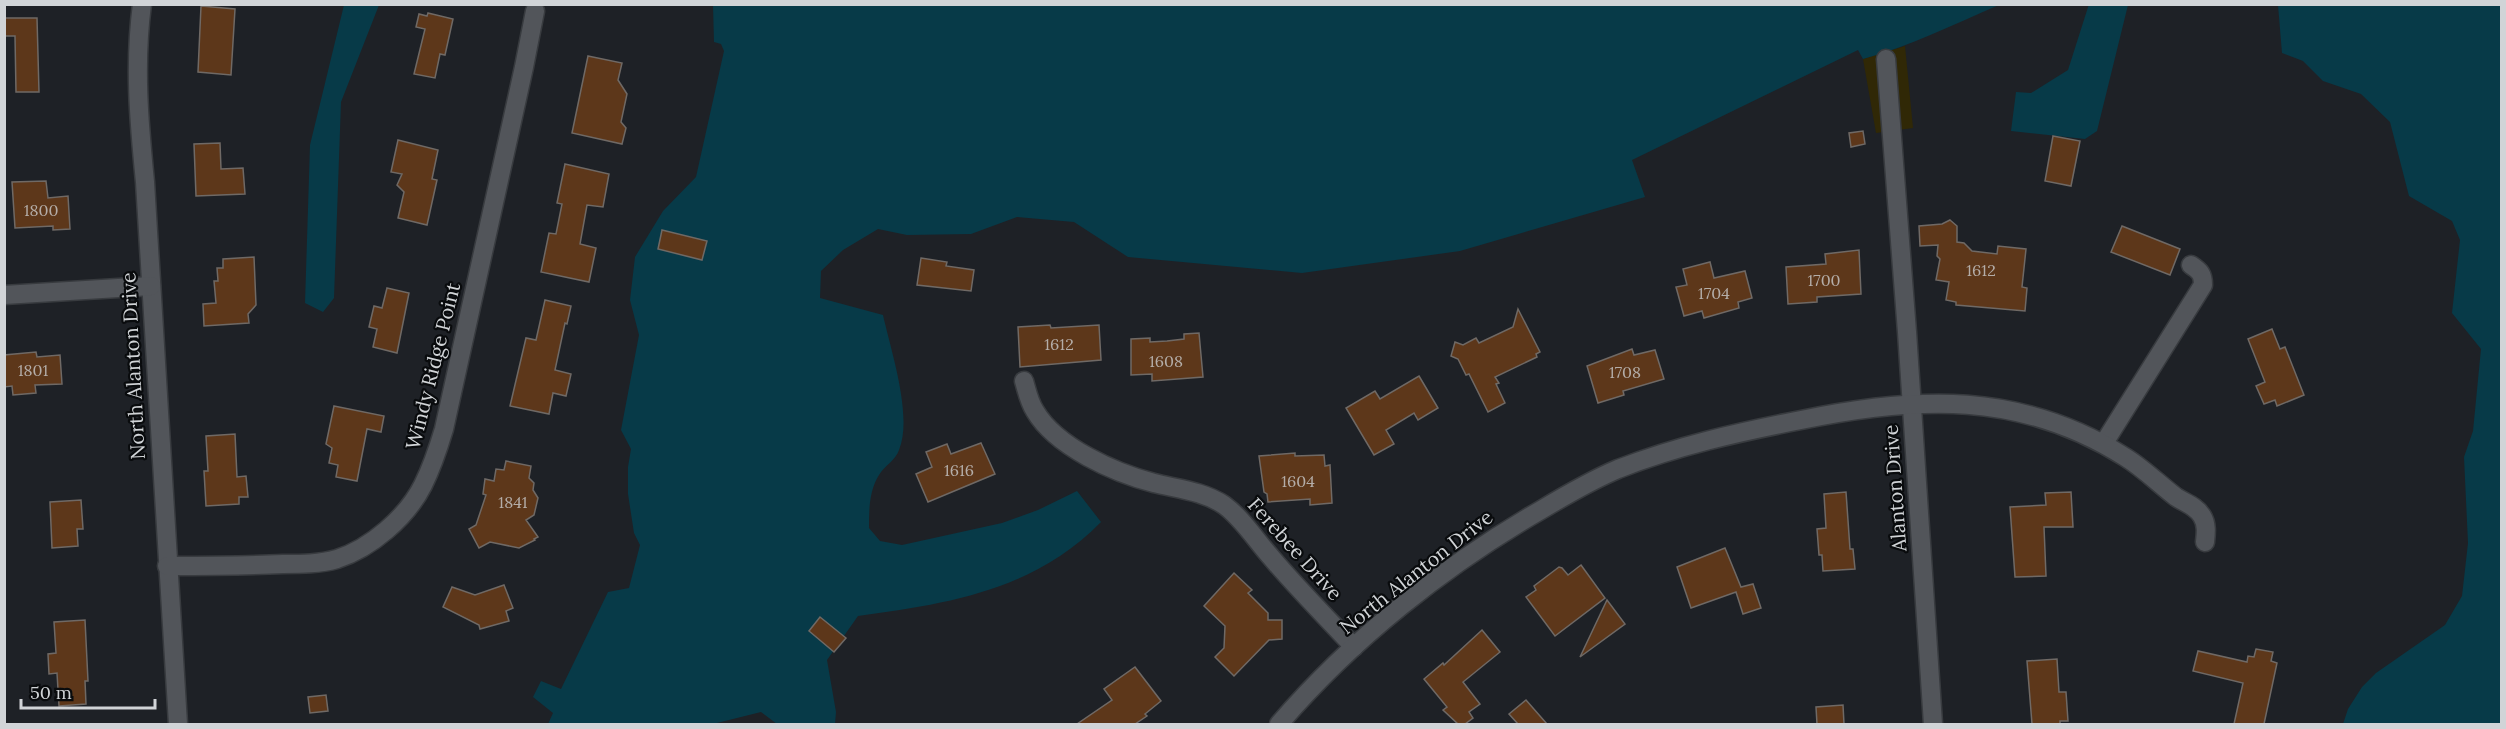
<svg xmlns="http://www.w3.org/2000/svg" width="2506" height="729" font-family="Lora,serif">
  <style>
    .sand { fill: #302806 }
    .water { fill: #073a48 }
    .building { fill: #5d371a; stroke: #6f6965; stroke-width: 1.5 }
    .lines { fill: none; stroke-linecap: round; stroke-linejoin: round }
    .minor-casing { stroke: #383b3f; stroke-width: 21 }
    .minor { stroke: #52555a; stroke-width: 18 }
    .labels { text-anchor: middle; stroke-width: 4.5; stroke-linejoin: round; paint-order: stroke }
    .number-label { font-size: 16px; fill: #b4ada8 }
    .street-label { font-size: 20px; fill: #d1d4d7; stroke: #090b0d }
  </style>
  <rect width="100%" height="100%" fill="#1e2126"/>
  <!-- sand -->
  <path class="sand" d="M1905,46L1913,128L1876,133L1863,59Z"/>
  <!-- water -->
  <g class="water">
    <path d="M2089,4L2128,5L2097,131L2085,139L2011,131L2016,92L2031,93L2068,70Z"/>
    <path d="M344,5H379L341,102L334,298L323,312L305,303L310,145Z"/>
    <path d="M713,5H1999C1954,24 1911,46 1863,59L1858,50L1632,160L1645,197L1460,251L1302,273L1128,257L1074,222L1017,217L971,234L907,235L878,229L843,250L821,271L820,298L883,315C891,351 913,416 899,450C896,460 884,466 879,475C869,491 869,510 869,528L880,541L902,545L1002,523L1038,510L1077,491L1101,522C1035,590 948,604 858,616L827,660L836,712L835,724H777L761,712L713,724H548L553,713L533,697L541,681L561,689L608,592L629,588L640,545L634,533L628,494V467L631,449L621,430L639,335L630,300L635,257L663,211L696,177L724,51L721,44L714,42Z"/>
    <path d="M2278,5H2501V724H2343L2348,709L2362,687L2376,673L2445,625L2462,596L2468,543L2464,457L2473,431L2481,349L2452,313L2460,240L2452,221L2409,196L2390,122L2361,94L2323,81L2303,61L2282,53Z"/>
  </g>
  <!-- building -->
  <g class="building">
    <path d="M201,6L235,9L231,75L198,72Z"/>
    <path d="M428,13L453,19L445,55L440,54L435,78L414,74L425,29L416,27L419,14L427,16Z"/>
    <path d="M4,18H37L39,92H16L15,36H4Z"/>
    <path d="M588,56L622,63L618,80L627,94L621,122L626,128L622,144L572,133Z"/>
    <path d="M1863,131L1865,144L1851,147L1849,133Z"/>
    <path d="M2053,136L2080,141L2071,186L2045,181Z"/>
    <path d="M398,140L438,150L432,179L437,180L427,225L398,218L404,192L397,185L402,174L391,172Z"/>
    <path d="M220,143L221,169L243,168L245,194L196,196L194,144Z"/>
    <path d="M565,164L609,174L603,207L587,205L580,244L596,248L589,282L541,272L549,233L556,234L562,204L557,203Z"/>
    <path d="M46,181L48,198L68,196L70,229L53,230V226L15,228L12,182Z"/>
    <path d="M1950,220L1957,226V242L1964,243L1972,251L1997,254L1998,246L2026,249L2022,287L2027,288L2025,311L1956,305V302L1946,300L1949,282L1936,280L1940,259L1937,256L1938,245L1920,246L1919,226L1942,224Z"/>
    <path d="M2122,226L2180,249L2170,275L2111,252Z"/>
    <path d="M662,230L707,241L702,260L658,249Z"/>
    <path d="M1859,250L1861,294L1817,297V302L1788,304L1786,267L1826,264L1825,254Z"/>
    <path d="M254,257L256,305L248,314L249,323L204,326L203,304L216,303L214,281H218L217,268H223V259Z"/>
    <path d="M921,258L947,262L946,266L974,270L971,291L917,285Z"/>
    <path d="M1710,262L1714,278L1745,271L1752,298L1738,302L1739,308L1704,318L1702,311L1684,316L1676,287L1687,285L1683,269Z"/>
    <path d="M387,288L409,293L397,353L373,347L377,329L369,327L374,306L382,308Z"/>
    <path d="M545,300L571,306L567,324L565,323L555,370L571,374L566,396L553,393L549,414L510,406L526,338L536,340Z"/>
    <path d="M1518,309L1540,352L1536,354L1537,357L1495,377L1499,383L1496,384L1505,403L1488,412L1469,374L1466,375L1458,359L1451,356L1455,342L1463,345L1476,338L1479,343L1513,327Z"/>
    <path d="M1050,325L1051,328L1099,325L1101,360L1020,367L1018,327Z"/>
    <path d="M2272,329L2280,349L2285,347L2304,395L2277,406L2275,400L2264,404L2256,386L2265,382L2248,339Z"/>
    <path d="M1199,333L1203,377L1152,381V374L1131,375V339L1150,338V342L1167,341L1184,339V334Z"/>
    <path d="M1632,349L1634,355L1655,350L1664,379L1623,391L1624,395L1598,403L1587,366Z"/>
    <path d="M36,352L37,357L60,355L62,384L35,385L36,393L13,395L12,386L4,387V355Z"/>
    <path d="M1419,376L1438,408L1418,420L1414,413L1386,430L1394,444L1374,455L1346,408L1375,391L1380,399Z"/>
    <path d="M334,406L384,416L381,432L367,429L357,481L336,477L338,465L329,463L332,448L326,444Z"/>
    <path d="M235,434L237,477L246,476L248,497H239V504L206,506L204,471H208L206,436Z"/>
    <path d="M981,443L995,474L928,502L916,474L932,467L926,452L947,444L951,454Z"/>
    <path d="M1295,453V456L1324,455L1325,466L1330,465L1332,503L1310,505V499L1268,502L1267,494L1264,492L1259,456Z"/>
    <path d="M506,461L531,466L529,478L534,483L533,490L538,498L534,515L526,520L538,537L534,539L535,540L519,548L490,542L479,548L469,529L476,525L486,495L483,494L485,479L494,481L496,469L504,470Z"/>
    <path d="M1846,492L1850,549H1853L1855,569L1823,571L1822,555H1819L1817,529L1826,528L1824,494Z"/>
    <path d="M2071,492L2073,527H2044L2046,576L2015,577L2010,507L2046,505L2045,493Z"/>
    <path d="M81,500L83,529H77L78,546L52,548L50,502Z"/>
    <path d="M1725,548L1741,587L1753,584L1761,608L1743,614L1736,592L1691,608L1677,567Z"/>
    <path d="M1581,565L1605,598L1555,636L1526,597L1536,590L1534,586L1559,567L1562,568L1568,575Z"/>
    <path d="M1234,573L1252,590L1248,593L1268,613V620H1282V639L1269,640L1234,676L1215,657L1224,648L1225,626L1204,606Z"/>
    <path d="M504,585L513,608L506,611L509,621L480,629L479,625L443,607L452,587L475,595Z"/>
    <path d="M1607,600L1625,624L1580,657Z"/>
    <path d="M820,617L846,638L834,652L809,631Z"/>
    <path d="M85,620L88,681H85L86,704L59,706L57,673L49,674L48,654L56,653L54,622Z"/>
    <path d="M1482,630L1500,652L1463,682L1480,704L1469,712L1473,718L1465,724H1458L1443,710L1447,707L1424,679L1443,663L1444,665Z"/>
    <path d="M2256,649L2273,652L2271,661L2277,663L2264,724H2234L2243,683L2193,671L2198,651L2247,662L2248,656L2254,657Z"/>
    <path d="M2057,659L2059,692H2066L2068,721H2060V724H2032L2027,661Z"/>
    <path d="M1135,667L1161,701L1145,714L1147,716L1135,724H1077L1112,700L1104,689Z"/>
    <path d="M326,695L328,711L310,713L308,697Z"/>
    <path d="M1526,700L1547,724H1518L1509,714Z"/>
    <path d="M1843,705L1844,724H1817L1816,707Z"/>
  </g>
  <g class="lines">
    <defs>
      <g id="minor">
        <path d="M142,4C134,65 139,122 145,182L178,724"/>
        <path d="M1886,59L1907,332L1933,724"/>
        <path d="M4,295L151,286"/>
        <path d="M1024,381C1027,391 1029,402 1035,411C1056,447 1115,473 1154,483C1178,489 1203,491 1224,505C1242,518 1255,539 1270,556C1296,587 1326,617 1354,647"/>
        <path d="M2104,443L2203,285C2203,274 2200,271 2191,265"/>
        <path d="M167,566C206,566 244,566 283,564C301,564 320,564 337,559C371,548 407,517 423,485C432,467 438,449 444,429L524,67L535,11"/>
        <path d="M1279,724C1352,639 1444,566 1541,510C1566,495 1592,480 1618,469C1677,446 1739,432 1801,420C1916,396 2021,391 2125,457C2143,468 2159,484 2176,497C2185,503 2196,506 2202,516C2207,524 2206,533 2205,542"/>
      </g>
    </defs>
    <!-- minor casing -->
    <use href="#minor" class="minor-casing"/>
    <!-- minor -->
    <use href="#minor" class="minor"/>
  </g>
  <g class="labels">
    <!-- number labels -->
    <g class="number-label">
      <text x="41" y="216">1800</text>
      <text x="1981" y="276">1612</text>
      <text x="1824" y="286">1700</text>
      <text x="1714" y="299">1704</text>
      <text x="1059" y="350">1612</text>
      <text x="1166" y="367">1608</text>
      <text x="33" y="376">1801</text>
      <text x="1625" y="378">1708</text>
      <text x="959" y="476">1616</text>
      <text x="1298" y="487">1604</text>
      <text x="513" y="508">1841</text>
    </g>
    <!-- street labels -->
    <g class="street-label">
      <text transform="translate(133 366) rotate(-93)" y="7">North Alanton Drive</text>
      <text transform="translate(433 366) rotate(-76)" y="7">Windy Ridge Point</text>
      <text transform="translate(1895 488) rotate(-94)" y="7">Alanton Drive</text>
      <text transform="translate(1295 549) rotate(48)" y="7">Ferebee Drive</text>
      <text transform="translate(1416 572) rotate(-38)" y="7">North Alanton Drive</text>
    </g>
  </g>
  <!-- border -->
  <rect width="2506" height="729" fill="none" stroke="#d1d4d7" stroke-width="12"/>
  <!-- scale -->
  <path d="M21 699v9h134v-9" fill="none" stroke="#d1d4d7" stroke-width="3"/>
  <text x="30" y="699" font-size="18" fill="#d1d4d7" stroke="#090b0d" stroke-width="4.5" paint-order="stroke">50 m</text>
</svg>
